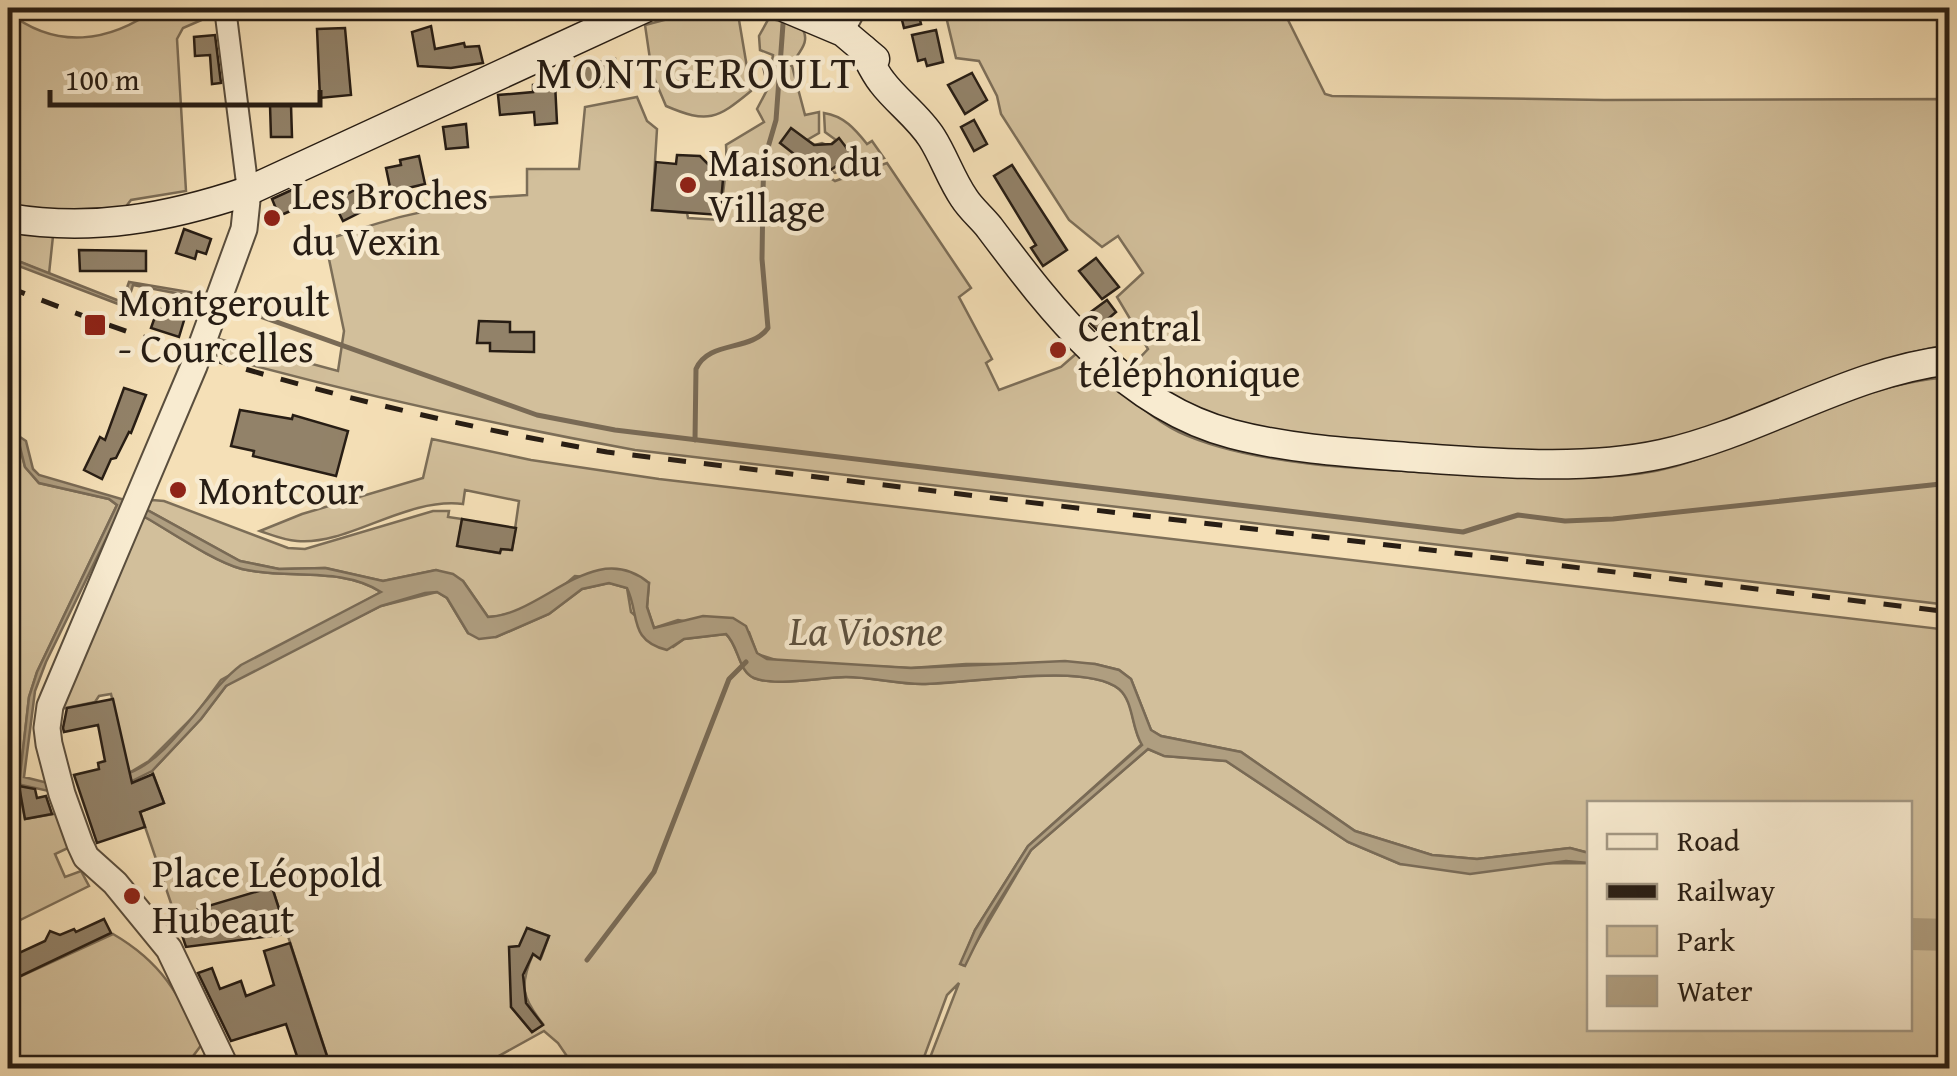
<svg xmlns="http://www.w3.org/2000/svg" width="1957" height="1076" font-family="'Gentium Book Plus',serif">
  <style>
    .green { fill: #d2bf9b; stroke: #7c6e58; stroke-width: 2.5; fill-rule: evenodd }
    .water { fill: #af9e80; stroke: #796a55; stroke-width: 2.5 }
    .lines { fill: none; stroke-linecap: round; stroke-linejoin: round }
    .stream { stroke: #796a55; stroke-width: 5 }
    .river { stroke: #af9e80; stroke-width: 32 }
    .building { fill: #928269; stroke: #271d14; stroke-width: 2.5 }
    .minor-casing { stroke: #5a4e3d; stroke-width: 24 }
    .tertiary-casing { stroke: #5a4e3d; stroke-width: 29 }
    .secondary-casing { stroke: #271d14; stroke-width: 31 }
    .minor { stroke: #f8ebd0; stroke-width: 20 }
    .tertiary { stroke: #f8ebd0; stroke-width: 25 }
    .secondary { stroke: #f8ebd0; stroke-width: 28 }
    .rail { stroke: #271d14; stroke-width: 5; stroke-dasharray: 18 18; stroke-linecap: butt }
    .poi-dot { fill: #8f2418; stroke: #f8ebd0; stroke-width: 4 }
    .labels { text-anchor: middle; stroke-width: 9; stroke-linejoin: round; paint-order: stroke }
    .poi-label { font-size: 40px; fill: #271d14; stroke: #f8ebd0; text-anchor: start }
    .water-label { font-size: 42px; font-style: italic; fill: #5d513f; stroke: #f8ebd0 }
    .quarter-label { font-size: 45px; letter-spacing: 2.5px; fill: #271d14; stroke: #f8ebd0 }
  </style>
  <rect width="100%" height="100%" fill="#f5e0b7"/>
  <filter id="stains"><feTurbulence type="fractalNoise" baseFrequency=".002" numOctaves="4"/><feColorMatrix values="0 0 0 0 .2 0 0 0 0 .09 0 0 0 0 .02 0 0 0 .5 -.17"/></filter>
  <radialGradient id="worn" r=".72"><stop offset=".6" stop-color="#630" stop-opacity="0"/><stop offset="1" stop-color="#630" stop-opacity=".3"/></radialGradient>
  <!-- green -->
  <g class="green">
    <path d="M157,8H219L220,12L183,28L177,39L186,191L131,200L124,209L45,213L8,206V12C56,50 109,43 157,8Z"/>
    <path d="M944,8H1282L1325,94L1332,96L1604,100L1949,99V345C1858,358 1778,408 1691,436C1607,463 1513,451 1426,445C1350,440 1273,437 1200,413C1176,405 1152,381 1131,367L1148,349L1117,297L1143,273L1118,236L1102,247L1069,220L1001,114L997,96L979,61L956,58Z"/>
    <path d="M729,12L739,20L751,91C717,119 708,124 666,106L652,73L645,25L687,14Z"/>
    <path d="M769,18L801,27C811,40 801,50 793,62L784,60L783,63L792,66L805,115L819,112V133L807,140L815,145L822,143L829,146L836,140L825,132L824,113C844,116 855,129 867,144L872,141L884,158L835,173L830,171L826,175L835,181L887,163L971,288L959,297L992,359L986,363L999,390L1061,367L1077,353C1105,376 1147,417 1179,432C1259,469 1391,470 1479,474C1543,476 1613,484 1676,466C1767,440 1854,384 1949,377V605L635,450C492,424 351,393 211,354L219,339L338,371L344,331L325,240C370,226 415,209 463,207V199L527,195V169H579L585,107L637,97L647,121L657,129L652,210L687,213L688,218L720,220C722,194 728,170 726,145L764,122L757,109L768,88L761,58L772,61L773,55L760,50L759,36Z"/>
    <path d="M8,230L53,236L49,274L8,257Z"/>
    <path d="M8,435L19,443L25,467L39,483L109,499L117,505L37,672L29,697L20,777L8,774Z"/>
    <path d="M432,439L531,460L659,479L1949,630V1068H926L959,983L947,995L920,1068H575L558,1043L544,1031L477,1068H331L272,887L176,918L140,812L164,803L152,771L201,719L226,686L246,673L381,606L437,592L447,598L468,633L496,637L549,614L582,589L609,583L627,588L631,612L673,647L684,639L726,634C739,646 738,671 754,678C776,687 821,677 846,677C871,677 897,684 922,684C969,684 1085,662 1119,689C1135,702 1131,728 1142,744L1028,846L975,930L961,964L963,965L1031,850L1148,749L1165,756L1226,761L1348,842L1400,864L1589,863L1590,1028H1910V804H1590L1589,853L1570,848L1477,859L1432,855L1355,831L1241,752L1161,736L1151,730L1131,679L1119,670L1095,664H966L911,668L782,662L757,654L749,632L678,620L654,628L647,607L649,583L575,576C553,596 518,616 488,617L463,581L436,570L383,581L326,568L279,569L240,561L140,506L152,500L164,501L288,548L305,549L433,511H449L448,517L462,519L458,546L499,553L501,549L512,550L519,501L465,490L463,504C405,497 348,546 297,541C284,540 272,535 260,531L302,514L423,478ZM527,928L549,936L541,958L533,954C519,986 522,998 543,1024L532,1032L511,1007Z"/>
    <path d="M138,513C167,529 212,561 242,569C287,580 341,566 381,592L221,680L196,714L149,761L129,773L111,694L99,696L95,702L56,710Z"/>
    <path d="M8,782L19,785L25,819L59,813L70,847L55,854L65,877L81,871L89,886L8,926Z"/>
    <path d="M113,934C163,963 178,994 202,1044L188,1063L175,1068H8V982Z"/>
  </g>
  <!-- water -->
  <g class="water">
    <path d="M8,257L122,302L129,282L201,294V298L133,285L126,307L8,262Z"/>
    <path d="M8,429L26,441L33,469L39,475L125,500L46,662L35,691L24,777L52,784L53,792L8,782V774L20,776L29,697L37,672L117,505L109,499L39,483L25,467L19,443L8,435Z"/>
    <path d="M140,506L240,561L279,569L325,568L383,581L436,570L453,574L463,581L488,617C543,615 594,537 649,583L647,607L654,628L703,616L733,618L746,626L757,653L767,659L911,668L1065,661L1095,664L1119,670L1131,679L1151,730L1161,736L1241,752L1355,831L1432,855L1477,859L1570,848L1589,853V863L1566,861L1470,874L1400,864L1348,842L1226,761L1164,756L1148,749L1031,850L988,919L965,966L960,964L975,930L1028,846L1142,745C1131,728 1134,702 1119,689C1085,662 968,684 922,684C897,684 871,677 846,677C821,677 776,687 754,678C738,671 739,646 726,634L684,639L667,650C628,640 640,615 627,588L609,583L582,589L549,614L496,637L479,639L468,633L447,598L437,592L425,593L381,606L226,686L201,719L152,771L130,782L129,773C171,758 204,693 241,665L381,592C341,566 287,580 242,569C212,561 167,529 138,513Z"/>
  </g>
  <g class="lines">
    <!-- stream -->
    <g class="stream">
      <path d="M243,310L537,415L615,430L1463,532L1518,515L1565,521L1613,519L1950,483"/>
      <path d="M695,440L696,369C709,340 751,352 768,328L762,259L763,190L764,161L776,120L783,24"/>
      <path d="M587,960L654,872L729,679L746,662"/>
    </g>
    <!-- river -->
    <path class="river" d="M1910,934L1950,935"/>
  </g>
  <!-- building -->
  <g class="building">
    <path d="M899,8H917L921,24L904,28Z"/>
    <path d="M431,26L435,49L464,43L465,47L479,46L483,63L451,68L418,66L412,32Z"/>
    <path d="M345,28L351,95L320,98L317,29Z"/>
    <path d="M936,30L943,62L927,66L925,59L918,61L912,35Z"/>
    <path d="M215,35L221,83L212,84L210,55L195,56L194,37Z"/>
    <path d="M615,59L618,84L585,89L581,65Z"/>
    <path d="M972,73L987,100L965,114L948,85Z"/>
    <path d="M555,83L557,123L535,125L534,112L500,115L498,95L533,92V85Z"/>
    <path d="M270,105H291L292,137H271Z"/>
    <path d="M974,120L987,144L974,151L961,127Z"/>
    <path d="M466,124L468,147L446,149L443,127Z"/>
    <path d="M791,128L814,145L832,144L839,138L852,155L822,176L780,143Z"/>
    <path d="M677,155L700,156L723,179L720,215L652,210L656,162L676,164Z"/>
    <path d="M419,156L425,184L391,192L386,168L401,165L400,160Z"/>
    <path d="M1012,165L1067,250L1043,266L1031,248L1036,245L994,176Z"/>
    <path d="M361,187L371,207L343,221L333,201Z"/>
    <path d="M296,188L304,205L279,216L272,199Z"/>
    <path d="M184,229L211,239L206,254L197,251L195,259L176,253Z"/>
    <path d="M79,250L146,251V271H80Z"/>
    <path d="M1096,258L1119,287L1102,299L1079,271Z"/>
    <path d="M1107,300L1116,312L1109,318L1120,335L1110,343L1084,317Z"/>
    <path d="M158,308L185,317L179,337L151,328Z"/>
    <path d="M479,321L510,322V332H534V352L490,351V343H477Z"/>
    <path d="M124,388L146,395L131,433L129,432L116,458L111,459L102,479L84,470L100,437L105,440Z"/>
    <path d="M240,410L292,419L293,415L348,431L336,476L253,456L254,451L231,446Z"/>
    <path d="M462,519L516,528L512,550L501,549L500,553L457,546Z"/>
    <path d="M113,699L132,783L153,774L164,803L140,812L145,827L97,843L74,775L99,769L98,763L105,761L98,725L64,732L63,728L67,708Z"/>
    <path d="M19,786L35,789L37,798L46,796L52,814L25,819Z"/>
    <path d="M272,887L287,934L186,947L180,929L203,925L198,909Z"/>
    <path d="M104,919L111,933L8,982V958L45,941L50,931L60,935L74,929L76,932Z"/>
    <path d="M527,928L549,936L540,959L533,954L523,975L526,1003L543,1025L532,1032L511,1007L509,947L519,946Z"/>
    <path d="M290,943L317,1026L331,1068H301L286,1024L231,1041L198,973L212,968L220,989L241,981L246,996L274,985L264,951Z"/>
  </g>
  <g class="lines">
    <defs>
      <g id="minor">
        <path d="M225,8L248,191"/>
        <path d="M843,32L856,8"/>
        <path d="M203,1068L223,1060"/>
      </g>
      <path id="tertiary" d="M226,1068L169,949L115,883L86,857L80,844L62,794L49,744L47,728L50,706L194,366L244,229L248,191"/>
      <g id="secondary">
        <path d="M786,8L843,32L875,59"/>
        <path d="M863,49C869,60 874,72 882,82C897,102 918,116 932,138C944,157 951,179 964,198C971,209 981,217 989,227C1052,311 1124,406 1232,434C1293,450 1357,453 1420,458C1498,463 1584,471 1662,454C1761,432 1848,372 1950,360"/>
        <path d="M8,218C92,232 168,218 248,191L645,8"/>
      </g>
    </defs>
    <!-- minor casing -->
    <use href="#minor" class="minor-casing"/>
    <!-- tertiary casing -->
    <use href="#tertiary" class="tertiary-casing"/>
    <!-- secondary casing -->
    <use href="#secondary" class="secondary-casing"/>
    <!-- minor -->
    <use href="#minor" class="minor"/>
    <!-- tertiary -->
    <use href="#tertiary" class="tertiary"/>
    <!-- secondary -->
    <use href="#secondary" class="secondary"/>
    <!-- rail -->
    <path class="rail" d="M8,287C202,365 401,416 607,452L1950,612"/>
  </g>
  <!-- markers -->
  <g class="poi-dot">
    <circle cx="688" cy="185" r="10"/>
    <circle cx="272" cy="218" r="10"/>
    <rect x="83" y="313" width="24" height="24" rx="5"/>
    <circle cx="1058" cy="350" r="10"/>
    <circle cx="178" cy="490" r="10"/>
    <circle cx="132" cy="896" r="10"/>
  </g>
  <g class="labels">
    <!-- poi labels -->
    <g class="poi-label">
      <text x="708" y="176">Maison du<tspan x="708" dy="46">Village</tspan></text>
      <text x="292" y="209">Les Broches<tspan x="292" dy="46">du Vexin</tspan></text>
      <text x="118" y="316">Montgeroult<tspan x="118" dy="46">- Courcelles</tspan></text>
      <text x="1078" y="341">Central<tspan x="1078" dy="46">téléphonique</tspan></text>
      <text x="198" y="504">Montcour</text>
      <text x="152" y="887">Place Léopold<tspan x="152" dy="46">Hubeaut</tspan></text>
    </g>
    <!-- water labels -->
    <g class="water-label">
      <text x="866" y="645">La Viosne</text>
    </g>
    <!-- quarter labels -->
    <g class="quarter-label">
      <text x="697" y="88">MONTGEROULT</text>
    </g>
  </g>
  <!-- margin -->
  <rect width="1957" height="1076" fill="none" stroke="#f5e0b7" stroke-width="40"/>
  <rect x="10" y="10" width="1937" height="1056" fill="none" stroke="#271d14" stroke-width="5"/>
  <rect x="20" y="20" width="1917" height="1036" fill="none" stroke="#271d14" stroke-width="2.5"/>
  <!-- legend -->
  <rect x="1587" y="801" width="325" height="230" fill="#f8ebd0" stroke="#a49985" stroke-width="2.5"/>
  <rect x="1607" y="834" width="50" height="15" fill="#f8ebd0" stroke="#a49985" stroke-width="2.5"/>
  <text x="1677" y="851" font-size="30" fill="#271d14">Road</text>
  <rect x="1607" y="884" width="50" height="15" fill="#271d14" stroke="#a49985" stroke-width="2.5"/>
  <text x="1677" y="901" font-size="30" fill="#271d14">Railway</text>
  <rect x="1607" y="926" width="50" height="30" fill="#d2bf9b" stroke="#a49985" stroke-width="2.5"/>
  <text x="1677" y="951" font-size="30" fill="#271d14">Park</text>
  <rect x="1607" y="976" width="50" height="30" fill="#af9e80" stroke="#a49985" stroke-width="2.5"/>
  <text x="1677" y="1001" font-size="30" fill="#271d14">Water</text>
  <!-- scale -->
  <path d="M50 90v15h270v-15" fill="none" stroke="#271d14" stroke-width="5"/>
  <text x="65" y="90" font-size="30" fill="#271d14" stroke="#f8ebd0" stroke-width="8" paint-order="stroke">100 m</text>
  <rect width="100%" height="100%" filter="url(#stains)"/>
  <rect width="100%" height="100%" fill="url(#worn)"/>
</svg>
